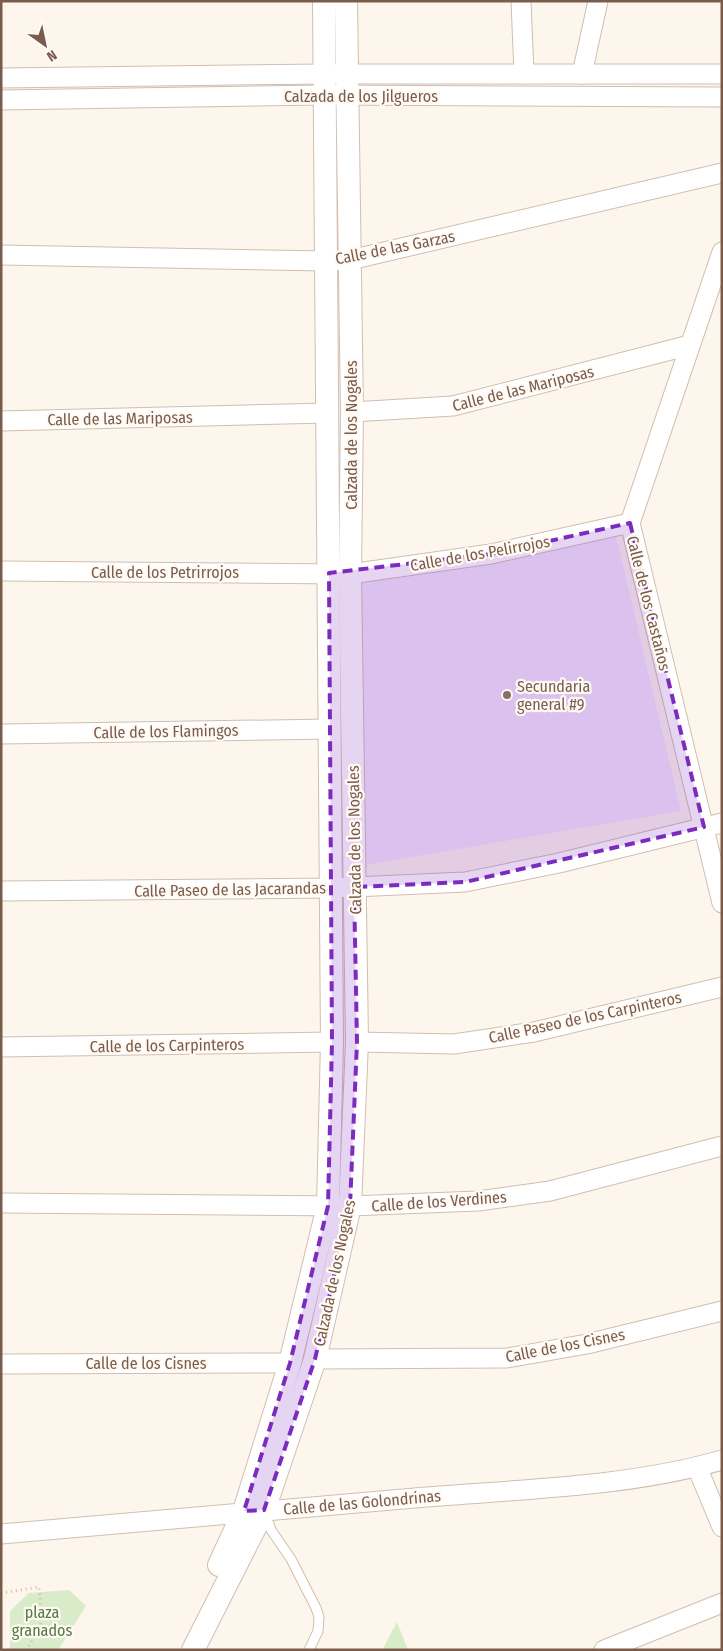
<svg xmlns="http://www.w3.org/2000/svg" width="723" height="1651" font-family="'Fira Sans Condensed',sans-serif">
  <style>
    .education { fill: #f3e8fa }
    .green { fill: #d8ecc9 }
    .lines { fill: none; stroke-linecap: round; stroke-linejoin: round }
    .service-casing { stroke: #d1beb0; stroke-width: 11 }
    .minor-casing { stroke: #d1beb0; stroke-width: 21 }
    .tertiary-casing { stroke: #d1beb0; stroke-width: 24 }
    .path { stroke: #d9b8a5; stroke-width: 3; stroke-dasharray: 1 4; stroke-linecap: butt }
    .service { stroke: #fff; stroke-width: 9 }
    .minor { stroke: #fff; stroke-width: 19 }
    .tertiary { stroke: #fff; stroke-width: 22 }
    .marked { fill: #7b2cbf; fill-opacity: 0.2; stroke: #7b2cbf; stroke-width: 4; stroke-dasharray: 10 6; stroke-linejoin: round }
    .education-dot { fill: #8d6e63; stroke: #fffaf3; stroke-width: 2 }
    .labels { text-anchor: middle; stroke-width: 4.5; stroke-linejoin: round; paint-order: stroke }
    .street-label { font-size: 16px; fill: #7a5c4d; stroke: #fffaf3 }
    .education-label { font-size: 16px; fill: #785e54; stroke: #fffaf3; text-anchor: start }
    .park-label { font-size: 16px; fill: #537a41; stroke: #fffaf3 }
  </style>
  <rect width="100%" height="100%" fill="#fdf6ec"/>
  <!-- education -->
  <path class="education" d="M616,536L681,811L365,865L358,578Z"/>
  <!-- green -->
  <g class="green">
    <path d="M69,1590L86,1606L58,1650H10V1611L29,1593Z"/>
    <path d="M397,1622L408,1650H382Z"/>
  </g>
  <g class="lines">
    <defs>
      <path id="service" d="M265,1513L271,1530L291,1559L316,1608L319,1617L318,1631L309,1650"/>
      <g id="minor">
        <path d="M521,1L524,74"/>
        <path d="M582,74L598,1"/>
        <path d="M1,78L324,74H722"/>
        <path d="M1,100L325,95L722,97"/>
        <path d="M722,252L630,523L722,903"/>
        <path d="M1,255L326,261L350,260L722,173"/>
        <path d="M352,412L453,406L690,345"/>
        <path d="M1,421L328,413"/>
        <path d="M1,571L350,574L491,554L630,523"/>
        <path d="M1,734L330,729"/>
        <path d="M1,891L331,888L465,882L559,863L722,823"/>
        <path d="M357,1042L454,1044L534,1032L722,987"/>
        <path d="M1,1047L332,1042"/>
        <path d="M1,1203L350,1206L478,1201L550,1191L722,1146"/>
        <path d="M315,1359L507,1358L587,1344L722,1311"/>
        <path d="M1,1364L290,1363"/>
        <path d="M697,1467L722,1527"/>
        <path d="M1,1534C143,1521 285,1508 426,1497C524,1489 628,1487 722,1460"/>
        <path d="M604,1650L722,1603"/>
      </g>
      <g id="tertiary">
        <path d="M219,1565L244,1511L290,1363L328,1206L332,1042L324,1"/>
        <path d="M193,1650L264,1510L315,1359L350,1206L357,1042L350,574L352,412L346,1"/>
      </g>
    </defs>
    <!-- service casing -->
    <use href="#service" class="service-casing"/>
    <!-- minor casing -->
    <use href="#minor" class="minor-casing"/>
    <!-- tertiary casing -->
    <use href="#tertiary" class="tertiary-casing"/>
    <!-- path -->
    <path class="path" d="M1,1593L39,1587L42,1621L27,1650"/>
    <!-- service -->
    <use href="#service" class="service"/>
    <!-- minor -->
    <use href="#minor" class="minor"/>
    <!-- tertiary -->
    <use href="#tertiary" class="tertiary"/>
  </g>
  <!-- marked area -->
  <path class="marked" d="M630,523L704,827L465,882L354,887L357,1042L350,1206L315,1359L264,1510L244,1511L290,1363L328,1206L332,1042L329,573L491,554Z"/>
  <!-- markers -->
  <circle class="education-dot" cx="507" cy="695" r="5"/>
  <g class="labels">
    <!-- street labels -->
    <g class="street-label">
      <text x="361" y="102">Calzada de los Jilgueros</text>
      <text transform="translate(395 247) rotate(-11)" y="6">Calle de las Garzas</text>
      <text transform="translate(523 388) rotate(-14)" y="6">Calle de las Mariposas</text>
      <text transform="translate(120 418) rotate(-1)" y="6">Calle de las Mariposas</text>
      <text transform="translate(351 435) rotate(-90)" y="6">Calzada de los Nogales</text>
      <text transform="translate(480 553) rotate(-10)" y="6">Calle de los Pelirrojos</text>
      <text x="165" y="578">Calle de los Petrirrojos</text>
      <text transform="translate(649 603) rotate(76)" y="6">Calle de los Castaños</text>
      <text transform="translate(166 731) rotate(-1)" y="6">Calle de los Flamingos</text>
      <text transform="translate(354 840) rotate(-91)" y="6">Calzada de los Nogales</text>
      <text transform="translate(230 889) rotate(-1)" y="6">Calle Paseo de las Jacarandas</text>
      <text transform="translate(585 1017) rotate(-12)" y="6">Calle Paseo de los Carpinteros</text>
      <text transform="translate(167 1045) rotate(-1)" y="6">Calle de los Carpinteros</text>
      <text transform="translate(439 1201) rotate(-4)" y="6">Calle de los Verdines</text>
      <text transform="translate(334 1273) rotate(-78)" y="6">Calzada de los Nogales</text>
      <text transform="translate(565 1345) rotate(-11)" y="6">Calle de los Cisnes</text>
      <text x="146" y="1369">Calle de los Cisnes</text>
      <text transform="translate(362 1502) rotate(-5)" y="6">Calle de las Golondrinas</text>
    </g>
    <!-- education labels -->
    <g class="education-label">
      <text x="517" y="692">Secundaria<tspan x="517" dy="18">general #9</tspan></text>
    </g>
    <!-- park labels -->
    <g class="park-label">
      <text x="42" y="1618">plaza<tspan x="42" dy="18">granados</tspan></text>
    </g>
  </g>
  <!-- border -->
  <rect width="723" height="1651" fill="none" stroke="#7a5c4d" stroke-width="5"/>
  <!-- north arrow -->
  <g transform="translate(45 45) rotate(147)" stroke="#fffaf3" stroke-width="4" paint-order="stroke">
  <path d="M0-4L9 19L0 12L-9 19Z" fill="#7a5c4d"/>
  <text y="-8" font-size="14" font-weight="bold" text-anchor="middle" fill="#7a5c4d">N</text>
  </g>
</svg>
